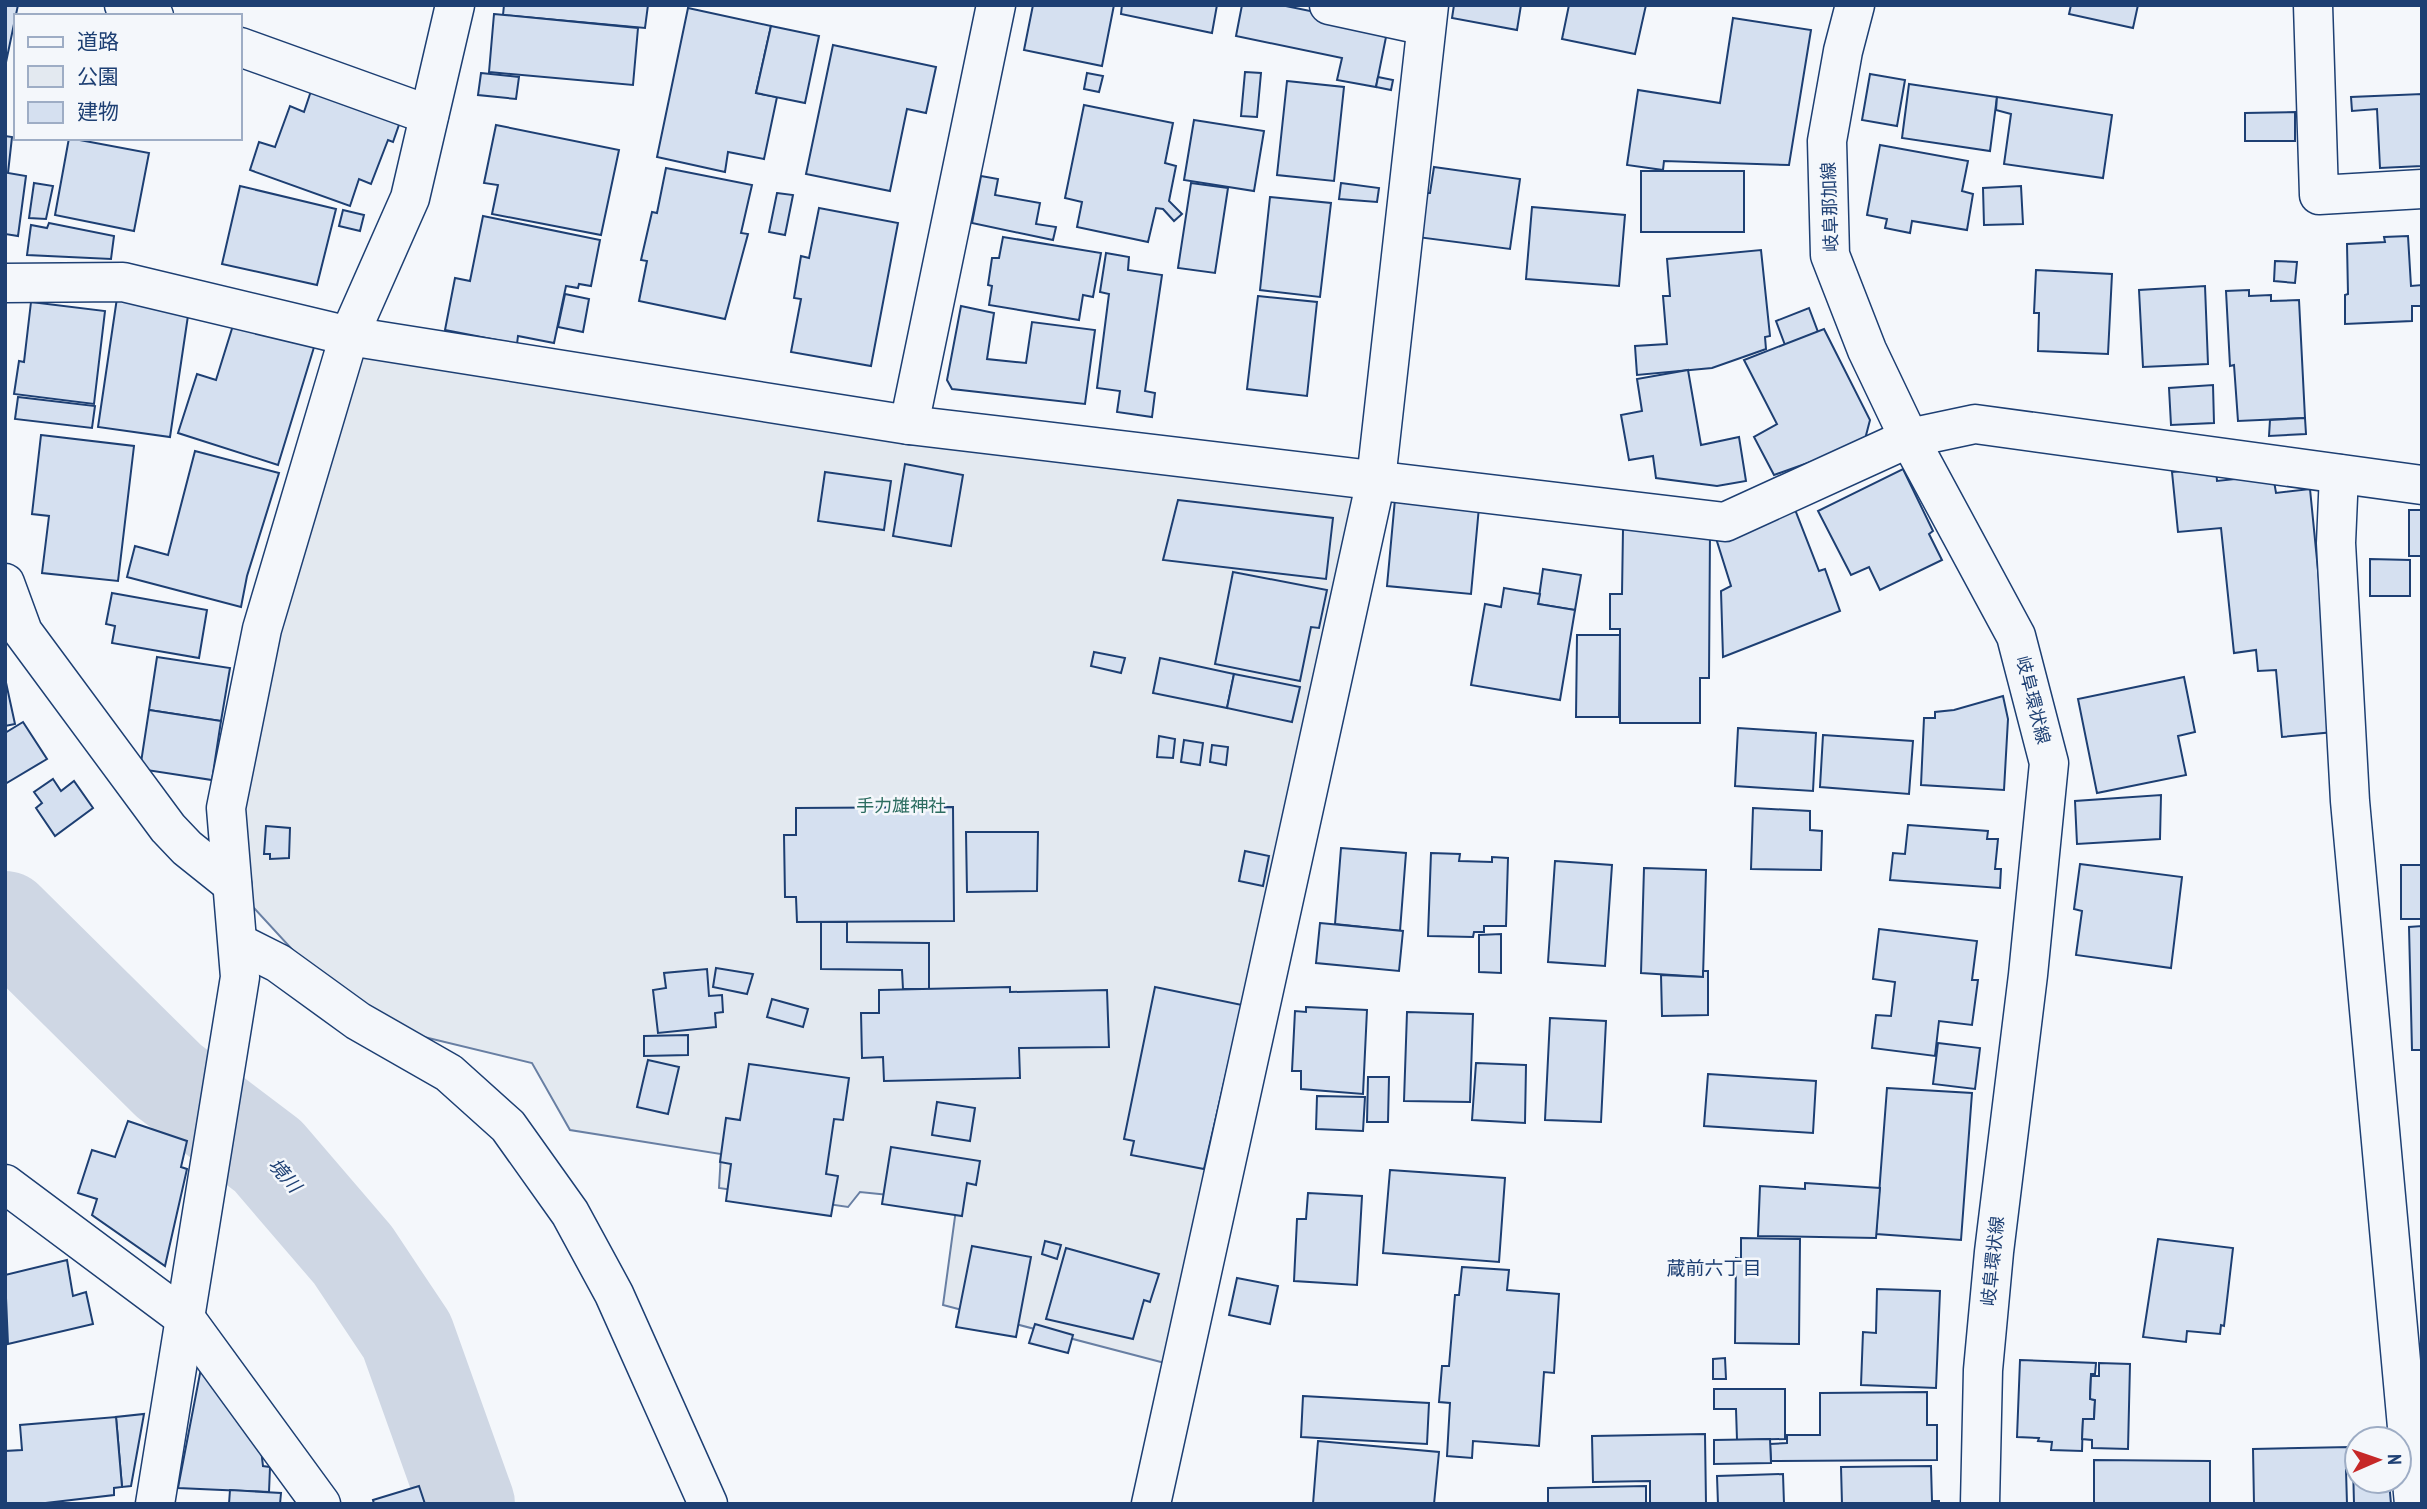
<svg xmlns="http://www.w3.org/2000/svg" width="2427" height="1509" font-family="'PT Sans Narrow','Noto Sans JP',sans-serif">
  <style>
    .green { fill: #e3e9f0; stroke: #687fa3; stroke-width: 2 }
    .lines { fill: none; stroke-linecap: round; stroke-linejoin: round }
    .river { stroke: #cfd7e4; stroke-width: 96 }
    .building { fill: #d5e0f0; stroke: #1d3f73; stroke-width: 2 }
    .minor-casing { stroke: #1d3f73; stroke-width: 41 }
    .secondary-casing { stroke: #1d3f73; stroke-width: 41 }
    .primary-casing { stroke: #1d3f73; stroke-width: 41 }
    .minor { stroke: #f4f7fb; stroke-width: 38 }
    .secondary { stroke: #f4f7fb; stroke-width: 38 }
    .primary { stroke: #f4f7fb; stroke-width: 38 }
    .labels { text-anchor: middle; stroke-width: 5; stroke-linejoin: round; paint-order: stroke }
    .street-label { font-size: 18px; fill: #1d3f73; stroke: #f4f7fb }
    .park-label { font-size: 18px; fill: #2c6c60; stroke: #f4f7fb }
    .water-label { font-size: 19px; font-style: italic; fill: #1d3f73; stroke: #f4f7fb }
    .neighbourhood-label { font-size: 19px; fill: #1d3f73; stroke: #f4f7fb }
  </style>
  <rect width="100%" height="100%" fill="#f4f7fb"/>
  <!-- green -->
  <path class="green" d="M349,336L1376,480L1180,1367L943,1305L957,1202L860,1192L848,1207L719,1188L721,1154L570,1130L532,1063L358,1021L232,884L262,629Z"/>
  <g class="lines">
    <!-- river -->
    <path class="river" d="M5,919L169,1081L268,1156L353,1255L407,1336L467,1504"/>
  </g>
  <!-- building -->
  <g class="building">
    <path d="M5,5H18L5,67Z"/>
    <path d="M504,5H648L645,28L503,15Z"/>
    <path d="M1033,5H1114L1102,66L1024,50Z"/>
    <path d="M1122,5H1217L1212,33L1121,14Z"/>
    <path d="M1242,5H1281L1388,27L1376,87L1337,80L1342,58L1236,36Z"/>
    <path d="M1454,5H1521L1517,30L1452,18Z"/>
    <path d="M1569,5H1646L1635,54L1562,39Z"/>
    <path d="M2071,5H2138L2133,28L2069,14Z"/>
    <path d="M688,8L771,26L756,93L777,97L764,159L728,152L725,172L657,157Z"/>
    <path d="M494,14L638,28L633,85L489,72Z"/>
    <path d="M1733,18L1811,30L1789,165L1664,161L1663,170L1627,165L1638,90L1720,103Z"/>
    <path d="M771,26L819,36L805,103L756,93Z"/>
    <path d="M833,45L936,67L926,113L907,109L890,191L806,174Z"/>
    <path d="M1245,72L1261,73L1257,117L1241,116Z"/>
    <path d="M481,73L519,77L516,99L478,95Z"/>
    <path d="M1087,73L1103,76L1099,92L1084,89Z"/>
    <path d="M1870,74L1905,80L1897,126L1862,120Z"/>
    <path d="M1378,77L1393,80L1391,90L1376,87Z"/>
    <path d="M1287,81L1344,87L1334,181L1277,175Z"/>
    <path d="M1909,84L1997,97L1990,151L1902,138Z"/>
    <path d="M312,88L401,119L393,142L388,140L371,184L359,179L350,206L250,170L259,142L275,147L290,106L304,112Z"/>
    <path d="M2422,94V166L2380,168L2377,109L2352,111L2351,97Z"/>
    <path d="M1997,97L2112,115L2103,178L2004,164L2011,114L1996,110Z"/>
    <path d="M1084,105L1173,123L1165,163L1176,166L1169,201L1182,214L1174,221L1163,209L1156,208L1148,242L1077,227L1082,202L1065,198Z"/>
    <path d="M2295,112V141H2245V113Z"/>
    <path d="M1194,120L1264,131L1254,191L1184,180Z"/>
    <path d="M496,125L619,150L601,235L492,214L498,185L484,183Z"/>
    <path d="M5,136L12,137L8,173L26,176L18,236L5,234Z"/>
    <path d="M69,138L149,153L134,231L55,215Z"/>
    <path d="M1880,145L1968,161L1962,191L1973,194L1967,230L1912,221L1910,233L1885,228L1887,219L1867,215Z"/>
    <path d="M1434,167L1520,179L1510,249L1417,237L1422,193H1430Z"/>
    <path d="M666,168L752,185L741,233L748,234L725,319L639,301L647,261L641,260L652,212L657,213Z"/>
    <rect x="1641" y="171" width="103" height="61"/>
    <path d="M981,176L998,179L995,195L1040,203L1036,224L1056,227L1053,240L972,223Z"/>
    <path d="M34,183L53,186L46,219L29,218Z"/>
    <path d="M1191,183L1228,188L1215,273L1178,268Z"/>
    <path d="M1341,183L1379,188L1377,202L1339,199Z"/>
    <path d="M240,186L336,209L317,285L222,264Z"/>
    <path d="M2021,186L2023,224L1984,225L1983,188Z"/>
    <path d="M777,193L793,195L785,235L769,232Z"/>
    <path d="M1270,197L1331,203L1320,297L1260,290Z"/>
    <path d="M1532,207L1625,215L1619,286L1526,279Z"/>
    <path d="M819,208L898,223L871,366L791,352L801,299L794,298L801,256L809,258Z"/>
    <path d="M343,210L364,215L360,231L339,226Z"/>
    <path d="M483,216L600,240L591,286L579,284L578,288L566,286L554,343L518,336L517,344L445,330L455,278L470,281Z"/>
    <path d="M49,223L114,236L111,259L27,255L31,225L47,228Z"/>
    <path d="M2408,236L2411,286L2422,285V306H2412V321L2345,324V295L2348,294L2347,244L2385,242L2384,237Z"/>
    <path d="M1003,237L1101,253L1093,297L1083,295L1079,320L989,305L992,286L988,285L992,258H999Z"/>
    <path d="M1761,250L1770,336L1765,337L1766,349L1712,368L1637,375L1635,346L1667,344L1663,296H1670L1667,259Z"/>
    <path d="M1106,253L1129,257L1128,270L1162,275L1145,391L1155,393L1152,417L1117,412L1120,391L1097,388L1109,294L1100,292Z"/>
    <path d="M2275,261L2297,262L2295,283L2274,281Z"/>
    <path d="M2036,270L2112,274L2108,354L2038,351L2039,313H2034Z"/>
    <path d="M2205,286L2208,364L2143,367L2139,290Z"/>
    <path d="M2249,290V296L2271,295V301L2299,300L2305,418L2238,421L2234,365L2230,366L2226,291Z"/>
    <path d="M565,294L589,299L583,332L558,327Z"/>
    <path d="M1258,296L1317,302L1307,396L1247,389Z"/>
    <path d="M117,298L189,309L170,437L98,427Z"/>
    <path d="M31,302L105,311L94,404L14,394L19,361L24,362Z"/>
    <path d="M961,306L994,313L987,359L1026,363L1032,322L1095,330L1085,404L952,389L947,380Z"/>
    <path d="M1809,308L1818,332L1785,345L1776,321Z"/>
    <path d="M235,319L315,344L278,465L178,433L197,374L216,380Z"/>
    <path d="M1824,329L1870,420L1864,443L1774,475L1754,437L1777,424L1744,360Z"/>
    <path d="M1688,370L1701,445L1739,437L1746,481L1717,486L1656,478L1653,456L1629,460L1621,415L1642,411L1637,379Z"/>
    <path d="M2213,385L2214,423L2171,425L2169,388Z"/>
    <path d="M18,397L95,406L92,428L15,419Z"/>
    <path d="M2305,418L2306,434L2269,436L2270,420Z"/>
    <path d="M41,435L134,446L118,581L42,573L49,516L32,514Z"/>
    <path d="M195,451L279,473L247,576L241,607L127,577L135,546L168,555Z"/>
    <path d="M905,464L963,475L951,546L893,536Z"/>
    <path d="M2216,468L2217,481L2273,475L2276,493L2310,489L2334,732L2282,737L2276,670L2258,671L2256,650L2234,653L2221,528L2178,532L2172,472Z"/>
    <path d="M1903,469L1933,531L1929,534L1942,560L1880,590L1869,567L1851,575L1818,511Z"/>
    <path d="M825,472L891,481L884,530L818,521Z"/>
    <path d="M1395,499L1479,507L1471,594L1387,586Z"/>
    <path d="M1178,500L1333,518L1326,579L1163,560Z"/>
    <path d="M1794,507L1819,571L1825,569L1840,611L1723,657L1721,591L1731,586L1715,535Z"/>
    <rect x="2409" y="510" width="13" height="46"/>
    <path d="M1623,529L1710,532L1709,678H1700V723H1620V629H1610V594H1622Z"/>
    <path d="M2370,559L2410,560V596H2370Z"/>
    <path d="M1543,569L1581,575L1575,610L1538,604Z"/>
    <path d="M1233,572L1327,590L1319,628L1311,627L1300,681L1215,664Z"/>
    <path d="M1504,588L1540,594L1538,604L1575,610L1560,700L1471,685L1485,604L1501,607Z"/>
    <path d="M112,593L207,610L199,658L112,643L115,626L106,624Z"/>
    <path d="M1577,635H1620L1619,717H1576Z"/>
    <path d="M1094,652L1125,658L1121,673L1091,666Z"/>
    <path d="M157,657L230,668L221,721L149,710Z"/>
    <path d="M1160,658L1234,674L1227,708L1153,693Z"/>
    <path d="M1234,674L1300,687L1292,722L1227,708Z"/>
    <path d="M2184,677L2195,732L2178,736L2186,775L2097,793L2078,699Z"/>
    <path d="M5,678L15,724L5,726Z"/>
    <path d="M2003,696L2008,719L2004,790L1921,785L1924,718H1935V712L1954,710Z"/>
    <path d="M149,710L221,721L212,780L140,769Z"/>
    <path d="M23,722L47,759L5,784V733Z"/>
    <path d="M1738,728L1816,733L1813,791L1735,786Z"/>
    <path d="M1823,735L1913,741L1909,794L1820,787Z"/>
    <path d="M1159,736L1175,739L1173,758L1157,757Z"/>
    <path d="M1184,740L1203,743L1200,765L1181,762Z"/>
    <path d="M1212,745L1228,747L1226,765L1210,762Z"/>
    <path d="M53,779L61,791L74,781L93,808L55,836L36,808L42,803L34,792Z"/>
    <path d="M2161,795L2160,839L2077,844L2075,801Z"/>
    <path d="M953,807L954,921L797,922L796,897H785L784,835H796V808Z"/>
    <path d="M1753,808L1810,811V830L1822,831L1821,870L1751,869Z"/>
    <path d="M1908,825L1988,831L1987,839H1998L1995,869H2001L2000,888L1890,880L1893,853L1905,854Z"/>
    <path d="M266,826L290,828L289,858L270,859V854H264Z"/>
    <path d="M966,832H1038L1037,891L967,892Z"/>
    <path d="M1341,848L1406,853L1400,931L1335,924Z"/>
    <path d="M1245,851L1269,856L1263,886L1239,881Z"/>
    <path d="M1431,853L1460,854L1459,861L1492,862V857L1508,858L1506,926H1484V932H1474L1473,937L1428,936Z"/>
    <path d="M1555,861L1612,865L1605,966L1548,962Z"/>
    <path d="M2080,864L2182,877L2171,968L2076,955L2082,911L2074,909Z"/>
    <rect x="2401" y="865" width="21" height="54"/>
    <path d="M1644,868L1706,870L1703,977L1641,973Z"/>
    <path d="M821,922H847V942L929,943V989H903L902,970L821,969Z"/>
    <path d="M1320,923L1403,931L1399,971L1316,963Z"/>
    <path d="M2422,926V1050H2412L2409,927Z"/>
    <path d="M1879,929L1977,941L1972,980H1978L1972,1025L1939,1021L1935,1056L1872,1048L1876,1015L1891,1016L1895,982L1873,979Z"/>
    <path d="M1501,934V973L1479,972V935Z"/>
    <path d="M716,968L753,974L747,994L713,987Z"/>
    <path d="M707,969L709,996L722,995L723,1012L715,1013L716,1027L658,1033L653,990L666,988L664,973Z"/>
    <path d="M1703,971H1708V1015L1662,1016L1661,975L1703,977Z"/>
    <path d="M1010,987V992L1107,990L1109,1047L1019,1048L1020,1078L884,1081L883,1057L862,1058L861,1013H879V990Z"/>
    <path d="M1155,987L1242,1005L1204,1169L1131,1155L1134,1141L1124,1139Z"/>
    <path d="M772,999L808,1009L803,1027L767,1017Z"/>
    <path d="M1306,1007L1367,1010L1363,1094L1301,1089V1071H1292L1295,1011L1306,1012Z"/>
    <path d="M1407,1012L1473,1014L1470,1102L1404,1101Z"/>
    <path d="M1550,1018L1606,1021L1601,1122L1545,1120Z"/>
    <path d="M688,1035V1055L644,1056V1036Z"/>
    <path d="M1938,1043L1980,1048L1975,1089L1933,1084Z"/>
    <path d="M648,1060L679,1067L668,1114L637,1107Z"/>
    <path d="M1476,1063L1526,1065L1525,1123L1472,1120Z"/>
    <path d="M749,1064L849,1078L843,1120L834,1119L826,1174L838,1176L831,1216L726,1201L731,1164L720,1162L726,1118L740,1120Z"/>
    <path d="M1708,1074L1816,1081L1813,1133L1704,1126Z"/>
    <path d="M1368,1077H1389L1388,1122H1367Z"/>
    <path d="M1887,1088L1972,1093L1961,1240L1876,1234Z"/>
    <path d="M1317,1096L1365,1097L1363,1131L1316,1129Z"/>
    <path d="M937,1102L975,1108L970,1141L932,1135Z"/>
    <path d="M128,1121L187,1141L181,1167L187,1169L165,1266L92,1215L97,1199L78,1193L92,1150L115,1157Z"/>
    <path d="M891,1147L980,1161L976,1185L967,1183L962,1216L882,1204Z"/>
    <path d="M1390,1170L1505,1178L1499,1262L1383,1253Z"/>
    <path d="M1805,1183L1880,1188L1876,1238L1758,1236L1760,1186L1805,1189Z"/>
    <path d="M1308,1193L1362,1196L1357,1285L1294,1281L1297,1219H1306Z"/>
    <path d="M1741,1238L1800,1239L1799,1344L1735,1343L1736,1258L1741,1259Z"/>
    <path d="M2158,1239L2233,1248L2224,1326L2221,1325L2220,1334L2187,1331L2186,1342L2143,1337Z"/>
    <path d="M1045,1241L1061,1245L1057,1259L1042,1254Z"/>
    <path d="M972,1246L1031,1257L1016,1337L956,1327Z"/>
    <path d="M1066,1248L1159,1274L1150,1302L1144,1300L1133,1339L1046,1319Z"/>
    <path d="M67,1260L73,1296L86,1292L93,1324L8,1344L5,1275Z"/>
    <path d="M1462,1267L1509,1270L1507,1290L1559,1294L1554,1373L1544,1372L1539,1446L1473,1441L1472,1458L1447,1456L1450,1403L1439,1402L1442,1366H1449L1455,1295H1459Z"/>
    <path d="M1237,1278L1278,1286L1270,1324L1229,1315Z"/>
    <path d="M1877,1289L1940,1291L1936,1388L1861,1385L1863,1332L1876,1333Z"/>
    <path d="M1035,1324L1073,1335L1068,1353L1029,1343Z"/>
    <path d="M1725,1358L1726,1379H1713V1359Z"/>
    <path d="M2020,1360L2096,1363L2095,1374H2091L2090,1399L2095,1400L2094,1419H2083L2082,1451L2051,1450L2052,1442L2038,1441L2039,1438L2017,1437Z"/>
    <path d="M202,1363L261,1449L263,1466L270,1467L269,1492L178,1488Z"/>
    <path d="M2099,1363L2130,1364L2128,1449L2092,1448V1440L2082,1439L2083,1419H2094L2095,1400L2090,1399L2091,1376H2099Z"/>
    <path d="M1714,1389H1785V1439L1737,1440L1736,1409H1714Z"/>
    <path d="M1927,1392V1425H1937V1460L1771,1461L1770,1444L1787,1443V1435H1820V1393Z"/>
    <path d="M1303,1396L1429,1403L1427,1444L1301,1437Z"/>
    <path d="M144,1414L131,1486L122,1487L116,1417Z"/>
    <path d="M116,1417L122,1487L114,1488V1495L37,1504H5V1451L22,1450L20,1425Z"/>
    <path d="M1705,1434L1706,1504H1650V1481L1593,1482L1592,1436Z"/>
    <path d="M1770,1439L1771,1463L1714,1464V1440Z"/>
    <path d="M1318,1441L1439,1452L1434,1504H1313Z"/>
    <path d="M2350,1447L2351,1470H2346L2347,1504H2254L2253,1449Z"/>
    <path d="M2094,1460L2210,1461V1504H2094Z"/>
    <path d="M2357,1464V1481H2389L2391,1504H2354L2353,1465Z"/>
    <path d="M1931,1466L1932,1501H1939V1504H1842L1841,1467Z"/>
    <path d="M1783,1474L1784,1504H1718L1717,1476Z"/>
    <path d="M419,1486L425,1504H374L373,1500Z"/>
    <path d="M1646,1486V1504H1548V1488Z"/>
    <path d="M230,1490L281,1493L280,1504H229Z"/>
  </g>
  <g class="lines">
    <defs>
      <g id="minor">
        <path d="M124,5L154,16"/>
        <path d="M1329,5L1426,26"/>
        <path d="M2313,5L2319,195L2422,189"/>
        <path d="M240,47L429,115"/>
        <path d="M5,283L123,282L349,336L909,425L1725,522L1909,438"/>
        <path d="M909,425L996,5"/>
        <path d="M2339,474L2336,543L2350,801L2414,1504"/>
        <path d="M5,583L23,632L168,828L187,848L232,884"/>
        <path d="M238,943L278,963L358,1021L449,1073L508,1126L570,1213L614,1294L708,1504"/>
        <path d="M5,1184L186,1319L321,1504"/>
        <path d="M155,1504L240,977L226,808L262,629L349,336L410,198L455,5"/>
        <path d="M1151,1504L1376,480L1429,5"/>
      </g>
      <path id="secondary" d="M1855,5L1843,51L1827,141L1830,255L1867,350L1909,438"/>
      <path id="primary" d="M1980,1504L1983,1370L1994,1252L2028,975L2049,763L2016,636L1909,438L1975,424L2422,485"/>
    </defs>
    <!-- minor casing -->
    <use href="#minor" class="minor-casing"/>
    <!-- secondary casing -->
    <use href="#secondary" class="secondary-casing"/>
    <!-- primary casing -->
    <use href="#primary" class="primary-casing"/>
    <!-- minor -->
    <use href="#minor" class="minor"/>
    <!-- secondary -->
    <use href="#secondary" class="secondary"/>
    <!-- primary -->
    <use href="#primary" class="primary"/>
  </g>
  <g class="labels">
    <!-- street labels -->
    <g class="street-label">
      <text transform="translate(1830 207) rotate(-92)" y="6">岐阜那加線</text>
      <text transform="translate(2033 700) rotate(76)" y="6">岐阜環状線</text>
      <text transform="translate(1993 1261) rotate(-84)" y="6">岐阜環状線</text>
    </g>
    <!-- park labels -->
    <g class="park-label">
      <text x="901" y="812">手力雄神社</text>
    </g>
    <!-- water labels -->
    <g class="water-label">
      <text transform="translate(285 1175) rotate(49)" y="7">境川</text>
    </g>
    <!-- neighbourhood labels -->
    <g class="neighbourhood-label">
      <text x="1714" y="1275">蔵前六丁目</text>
    </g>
  </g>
  <!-- border -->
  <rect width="2427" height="1509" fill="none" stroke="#1d3f73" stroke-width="14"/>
  <!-- legend -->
  <rect x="14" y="14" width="228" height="126" fill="#f4f7fb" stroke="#9eadc5" stroke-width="2"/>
  <rect x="28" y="37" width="35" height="10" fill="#f4f7fb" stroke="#9eadc5" stroke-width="2"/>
  <text x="77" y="49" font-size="21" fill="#1d3f73">道路</text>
  <rect x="28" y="66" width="35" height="21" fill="#e3e9f0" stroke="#9eadc5" stroke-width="2"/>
  <text x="77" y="84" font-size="21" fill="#1d3f73">公園</text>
  <rect x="28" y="102" width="35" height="21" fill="#d5e0f0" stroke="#9eadc5" stroke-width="2"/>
  <text x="77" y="119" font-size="21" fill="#1d3f73">建物</text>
  <!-- north arrow -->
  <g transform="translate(2378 1460) rotate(88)"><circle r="33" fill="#f4f7fb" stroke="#9eadc5" stroke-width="2"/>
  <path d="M0-5L12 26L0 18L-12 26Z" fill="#c62828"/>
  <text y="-10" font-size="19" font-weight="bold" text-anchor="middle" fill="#1d3f73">N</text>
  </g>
</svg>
